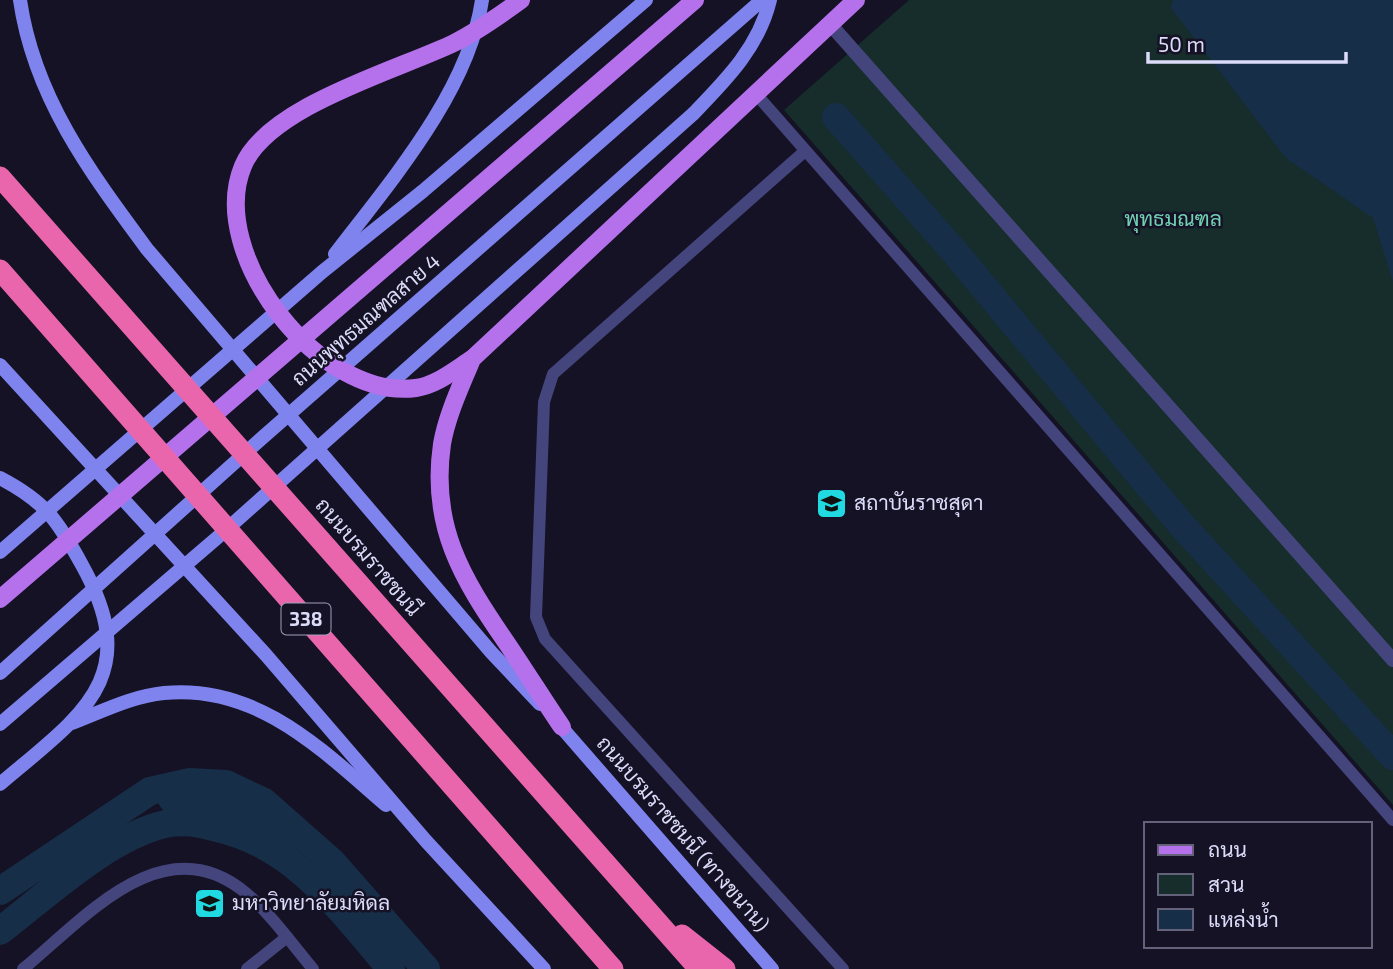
<svg xmlns="http://www.w3.org/2000/svg" width="1393" height="969" font-family="'Exo 2',Sarabun,sans-serif">
  <style>
    .green { fill: #162d2b }
    .water { fill: #172e48 }
    .lines { fill: none; stroke-linecap: round; stroke-linejoin: round }
    .canal { stroke: #172e48; stroke-width: 28 }
    .lane { stroke: #44457d; stroke-width: 12 }
    .street { stroke: #44457d; stroke-width: 14 }
    .secondary { stroke: #7f83ed; stroke-width: 14 }
    .primary { stroke: #b571eb; stroke-width: 18 }
    .highway { stroke: #e966ad; stroke-width: 21 }
    .labels { text-anchor: middle; stroke-width: 5; stroke-linejoin: round; paint-order: stroke }
    .shield { fill: #141224; stroke: #a09fba; stroke-width: 2 }
    .shield-label { font-size: 19px; font-weight: bold; fill: #dcdbfa }
    .park-label { font-size: 21px; fill: #70d0b2; stroke: #141224 }
    .street-label { font-size: 21px; fill: #dcdbfa; stroke: #141224 }
    .poi-label { font-size: 21px; fill: #dcdbfa; stroke: #141224; text-anchor: start }
  </style>
  <rect width="100%" height="100%" fill="#141224"/>
  <!-- green -->
  <path class="green" d="M909,0H1393V805L784,110Z"/>
  <!-- water -->
  <path class="water" d="M1173,0H1393V282L1373,218L1286,158L1171,8Z"/>
  <g class="lines">
    <!-- canal -->
    <g class="canal">
      <path d="M836,117L953,250L1179,522L1393,756"/>
      <path d="M172,799L216,804L272,829L289,842"/>
      <path d="M0,891L150,791L190,782L226,784L264,802L332,862L426,969"/>
      <path d="M0,931C47,895 107,838 165,824C183,820 199,823 217,828C295,845 342,912 391,969"/>
    </g>
    <!-- lane -->
    <g class="lane">
      <path d="M756,94L1393,820"/>
      <path d="M805,151L553,374L544,402L536,617L545,639L843,969"/>
      <path d="M23,969C84,919 163,824 246,893C271,914 292,944 313,969"/>
      <path d="M247,969L287,937"/>
    </g>
    <!-- street -->
    <path class="street" d="M830,24L1393,660"/>
    <!-- secondary -->
    <g class="secondary">
      <path d="M20,0C34,97 90,172 147,249L491,652L540,704"/>
      <path d="M335,254C390,182 469,91 482,0"/>
      <path d="M0,365L266,655L426,841L544,969"/>
      <path d="M0,478C46,502 58,521 82,565C145,678 81,715 0,784"/>
      <path d="M0,552L322,272L423,191L646,0"/>
      <path d="M0,673L262,438L762,0"/>
      <path d="M556,721L772,969"/>
      <path d="M72,723C101,712 132,696 164,693C257,684 321,749 386,805"/>
      <path d="M0,724L218,537L693,114C726,80 759,47 770,0"/>
    </g>
    <!-- primary -->
    <g class="primary">
      <path d="M472,359C456,369 437,385 416,388C320,401 206,254 243,166C268,106 398,70 454,43C478,31 499,16 521,0"/>
      <path d="M0,599L695,0"/>
      <path d="M562,727C543,699 525,670 506,642C462,578 430,526 442,444C447,415 461,386 472,359L856,0"/>
    </g>
    <!-- highway -->
    <g class="highway">
      <path d="M0,177L699,969"/>
      <path d="M0,270L613,969"/>
      <path d="M682,935L725,969"/>
    </g>
  </g>
  <!-- icons -->
  <defs>
    <symbol id="university-square" viewBox="-11 -11 22 22"><rect x="-9" y="-9" width="18" height="18" rx="4" fill="#21d9e0" stroke="#141224"/><path d="M0-5L7-2L0 1L-7-2ZM-4 1L0 2.5L4 1V4Q0 6-4 4Z" fill="#111"/></symbol>
  </defs>
  <g fill-rule="evenodd">
    <use href="#university-square" x="814" y="486" width="35" height="35"/>
    <use href="#university-square" x="192" y="886" width="35" height="35"/>
  </g>
  <g class="labels">
    <!-- shield labels -->
    <rect class="shield" x="281.5" y="603.5" width="49" height="31" rx="5"/>
    <g class="shield-label">
      <text x="306" y="626">338</text>
    </g>
    <!-- park labels -->
    <g class="park-label">
      <text x="1173" y="226">พุทธมณฑล</text>
    </g>
    <!-- street labels -->
    <g class="street-label">
      <text transform="translate(366 320) rotate(-41)" y="7">ถนนพุทธมณฑลสาย 4</text>
      <text transform="translate(368 557) rotate(49)" y="7">ถนนบรมราชชนนี</text>
      <text transform="translate(683 834) rotate(49)" y="7">ถนนบรมราชชนนี (ทางขนาน)</text>
    </g>
    <!-- poi labels -->
    <g class="poi-label">
      <text x="854" y="510">สถาบันราชสุดา</text>
      <text x="232" y="910">มหาวิทยาลัยมหิดล</text>
    </g>
  </g>
  <!-- legend -->
  <rect x="1144" y="822" width="228" height="126" fill="#141224" stroke="#64627a" stroke-width="2"/>
  <rect x="1158" y="845" width="35" height="10" fill="#b571eb" stroke="#64627a" stroke-width="2"/>
  <text x="1208" y="857" font-size="21" fill="#dcdbfa">ถนน</text>
  <rect x="1158" y="874" width="35" height="21" fill="#162d2b" stroke="#64627a" stroke-width="2"/>
  <text x="1208" y="892" font-size="21" fill="#dcdbfa">สวน</text>
  <rect x="1158" y="909" width="35" height="21" fill="#172e48" stroke="#64627a" stroke-width="2"/>
  <text x="1208" y="927" font-size="21" fill="#dcdbfa">แหล่งน้ำ</text>
  <!-- scale -->
  <path d="M1148 52v10h198v-10" fill="none" stroke="#dcdbfa" stroke-width="3.5"/>
  <text x="1158" y="52" font-size="21" fill="#dcdbfa" stroke="#141224" stroke-width="5" paint-order="stroke">50 m</text>
</svg>
